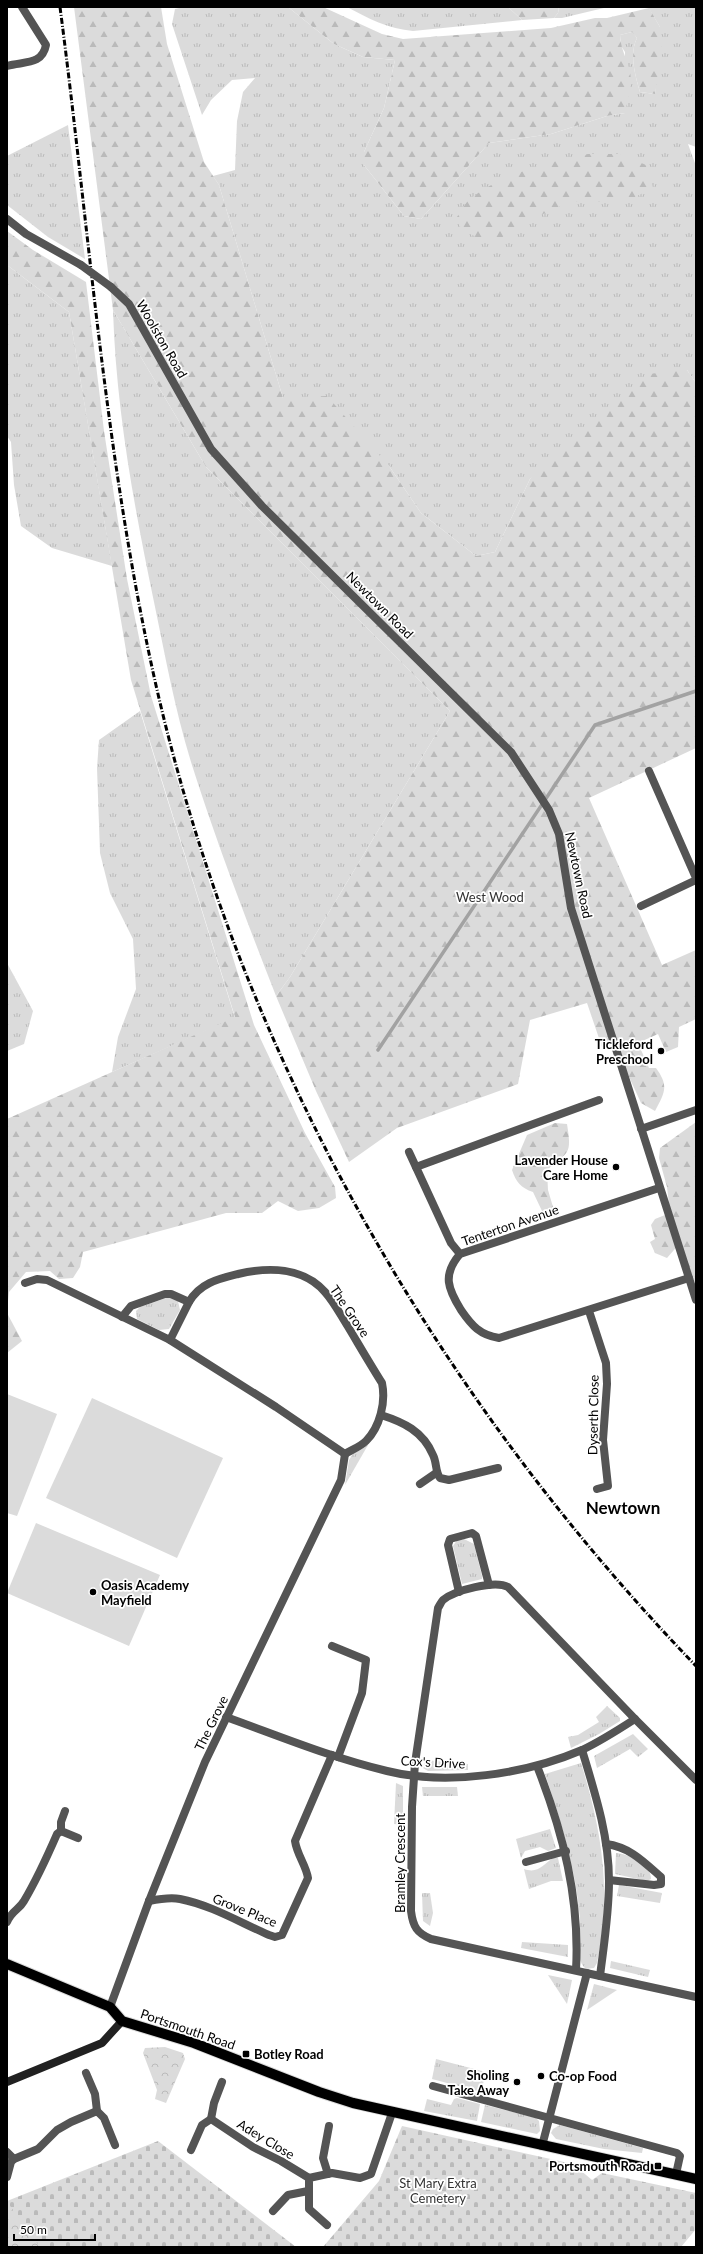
<svg xmlns="http://www.w3.org/2000/svg" width="703" height="2254" font-family="Lato,sans-serif">
  <style>
    .grass { fill: url(#grass-tufts) }
    .forest { fill: url(#forest-firs) }
    .cemetery { fill: url(#cemetery-stones) }
    .park { fill: url(#park-crowns) }
    .garden { fill: #dbdbdb }
    .lines { fill: none; stroke-linecap: round; stroke-linejoin: round }
    .stream { stroke: #a2a2a2; stroke-width: 3.5 }
    .primary-casing { stroke: #dbdbdb; stroke-width: 12 }
    .minor { stroke: #545454; stroke-width: 8 }
    .tertiary { stroke: #545454; stroke-width: 8 }
    .secondary { stroke: #212121; stroke-width: 8 }
    .primary { stroke: #000; stroke-width: 10 }
    .rail { stroke: #000; stroke-width: 3; stroke-dasharray: 6 2 1 2; stroke-linecap: butt }
    .tertiary-bridge { stroke: #545454; stroke-width: 8 }
    .poi-dot { fill: #000; stroke: #fff; stroke-width: 1.5 }
    .labels { text-anchor: middle; stroke-width: 3.5; stroke-linejoin: round; paint-order: stroke }
    .street-label { font-size: 13px; fill: #000; stroke: #fff }
    .park-label { font-size: 13px; fill: #323232; stroke: #fff }
    .poi-label { font-size: 13px; font-weight: bold; fill: #000; stroke: #fff; text-anchor: end }
    .district-label { font-size: 17px; font-weight: bold; fill: #000; stroke: #fff }
  </style>
  <defs>
    <pattern id="grass-tufts" width="24" height="20" patternUnits="userSpaceOnUse"><rect width="24" height="20" fill="#dbdbdb"/><path d="M3 7l-1-3M5 7V3M7 7l1-3M15 17l-1-3M17 17v-4M19 17l1-3" fill="none" stroke="#bababa"/></pattern>
    <pattern id="forest-firs" width="22" height="20" patternUnits="userSpaceOnUse"><rect width="22" height="20" fill="#dbdbdb"/><path d="M5 1l3.5 6h-7zM16 11l3.5 6h-7z" fill="#bababa"/></pattern>
    <pattern id="cemetery-stones" width="16" height="16" patternUnits="userSpaceOnUse"><rect width="16" height="16" fill="#dbdbdb"/><path d="M2 7V4a2 2 0 0 1 4 0v3zM10 15v-3a2 2 0 0 1 4 0v3z" fill="#bababa"/></pattern>
    <pattern id="park-crowns" width="20" height="18" patternUnits="userSpaceOnUse"><rect width="20" height="18" fill="#dbdbdb"/><path d="M2 6a3 3 0 1 1 6 0M12 15a3 3 0 1 1 6 0" fill="none" stroke="#bababa"/></pattern>
  </defs>
  <rect width="100%" height="100%" fill="#fff"/>
  <!-- grass -->
  <g class="grass">
    <path d="M183,7H288L334,44L363,57L395,60L384,108L364,152V165L404,216L421,219L489,143L551,134L607,116L625,113V52L621,46L620,35L632,32L637,38C629,54 635,75 640,92L655,94L660,27L648,7H696V147L688,144L696,166V383L687,370L530,479L495,552L476,556L421,513L389,466L283,398L219,185L213,176L235,170L237,121L243,92L255,78L232,80L211,100L202,115L172,24L175,9Z"/>
    <path d="M347,7H508L522,20L413,31C389,29 367,18 347,7Z"/>
    <path d="M559,7H608L562,18H554L558,13Z"/>
    <path d="M68,125L85,259L48,237L7,205V156Z"/>
    <path d="M7,265L69,312L112,566L52,548L21,526L14,485L11,442L7,436Z"/>
    <path d="M113,310L206,467L450,711L290,977L276,996C246,919 216,841 191,762C175,710 165,655 154,602C134,506 116,409 113,310Z"/>
    <path d="M140,711L235,1018L112,1072L118,1037L136,989L133,939L110,893L100,853L97,768L99,740Z"/>
    <path d="M7,963L33,1011L24,1044L7,1051Z"/>
    <path d="M169,1297L178,1301L180,1310L169,1329L159,1330L137,1319L136,1311L140,1307Z"/>
    <path d="M368,1445L345,1485L349,1460L352,1455Z"/>
    <path d="M464,1539L474,1544L482,1576V1579L462,1584L453,1546L457,1540Z"/>
    <path d="M607,1706L620,1718V1721L599,1734L571,1748L568,1737L578,1735L599,1722L596,1717Z"/>
    <path d="M633,1734L648,1749L638,1757L630,1749L597,1768L594,1756Z"/>
    <path d="M425,1760L468,1764V1770L428,1771L423,1768Z"/>
    <path d="M581,1763C602,1831 612,1892 597,1963L594,1968L586,1969C574,1960 581,1933 580,1919C576,1869 561,1822 545,1774Z"/>
    <path d="M396,1783L403,1786V1825L394,1824Z"/>
    <path d="M422,1787H457L458,1796H423Z"/>
    <path d="M550,1829L556,1848L548,1851L540,1847L525,1851L521,1858L516,1839Z"/>
    <path d="M616,1853C629,1854 651,1864 651,1879L647,1881L615,1874Z"/>
    <path d="M554,1857L558,1858L563,1881H551L529,1889L524,1869C538,1874 543,1865 554,1857Z"/>
    <path d="M619,1885L662,1893L660,1903L617,1896Z"/>
    <path d="M422,1893H430L433,1913L430,1926L423,1921Z"/>
    <path d="M522,1942L568,1945V1957L521,1948Z"/>
    <path d="M611,1961L650,1970L648,1977L610,1968Z"/>
    <path d="M548,1975L572,1980L567,2004Z"/>
    <path d="M594,1984L617,1990L587,2010Z"/>
    <path d="M436,2059L482,2071L485,2076L481,2092L432,2079Z"/>
    <path d="M457,2098L480,2104L477,2121L424,2111L427,2099L451,2105L454,2099Z"/>
    <path d="M485,2105L536,2118L539,2121L540,2131L537,2134L481,2122Z"/>
    <path d="M560,2125L643,2148L642,2153L604,2149L556,2139L551,2133L553,2129Z"/>
  </g>
  <!-- forest -->
  <g class="forest">
    <path d="M74,7H161L167,44L204,162L219,185L283,398L327,396L389,466L421,513L476,556L495,552L530,479L603,411L648,374L687,370L696,383V748L589,798L662,965L696,950V1019L679,1027L678,1047L666,1052L658,1034L638,1043L649,1068H656C669,1086 665,1092 655,1111L641,1103L615,1046L603,1050L587,1003L530,1020L518,1084L397,1128L349,1162L316,1091L276,996L290,977L450,711L206,467L113,310Z"/>
    <path d="M288,7H323L382,34L403,39L551,28L595,18H607L649,8L660,27L662,53L655,94L640,92C635,75 629,54 637,38L632,32L620,35C620,50 631,65 631,81C630,92 627,103 625,113L607,116L551,134L489,143L421,219L404,216L364,165V152L384,108L395,60L363,57L334,44Z"/>
    <path d="M508,7H559L558,13L554,18L522,20Z"/>
    <path d="M588,154H620L646,165L653,188L635,197L608,202L578,201L552,209L497,240H482L461,229L457,217C461,211 465,203 470,199C503,173 549,162 588,154Z"/>
    <path d="M7,231L33,250L86,282L104,431L127,579L151,696L254,1025L305,1133L335,1187L336,1198L319,1208L298,1211L278,1201L262,1213H226L83,1252L80,1267L73,1278L59,1279L50,1271L26,1272L9,1292L7,1310V1119L235,1017L131,680L69,312L7,265Z"/>
    <path d="M696,1122V1286L680,1243L667,1258L655,1253L650,1242L655,1239L651,1225L655,1219L670,1213L667,1187L659,1158L660,1148Z"/>
    <path d="M555,1123L567,1124C572,1155 569,1151 547,1170L548,1190L553,1207L550,1213L542,1211L533,1192C521,1188 516,1182 512,1170L527,1135Z"/>
    <path d="M7,1313L22,1341L7,1353Z"/>
  </g>
  <!-- cemetery -->
  <g class="cemetery">
    <path d="M402,2126L573,2164L592,2180L602,2173L696,2193V2229L681,2247H323L379,2181Z"/>
    <path d="M158,2141L296,2247H7V2201Z"/>
  </g>
  <!-- park -->
  <g class="park">
    <path d="M165,2047L183,2053L185,2059L166,2103L155,2099L157,2090L143,2053L145,2048Z"/>
    <path d="M8,2203L40,2247H7Z"/>
  </g>
  <!-- garden -->
  <g class="garden">
    <path d="M7,1394L57,1414L17,1516L7,1513Z"/>
    <path d="M92,1398L223,1458L177,1558L46,1498Z"/>
    <path d="M36,1523L160,1575L129,1646L7,1593Z"/>
  </g>
  <g class="lines">
    <!-- stream -->
    <path class="stream" d="M378,1050L595,725L696,691"/>
    <defs>
      <path id="primary" d="M7,1964L110,2007L122,2021L194,2043L319,2092L353,2103L696,2179"/>
    </defs>
    <!-- primary casing -->
    <use href="#primary" class="primary-casing"/>
    <!-- minor -->
    <g class="minor">
      <path d="M7,66C23,61 42,66 46,45L22,7"/>
      <path d="M649,771L696,878"/>
      <path d="M641,906L696,880"/>
      <path d="M641,1129L696,1110"/>
      <path d="M409,1152L451,1243L460,1254"/>
      <path d="M416,1167L599,1100"/>
      <path d="M659,1188L460,1254C442,1275 448,1289 461,1310C472,1326 480,1335 499,1338L689,1278"/>
      <path d="M25,1283L37,1279L47,1280L170,1340L189,1302"/>
      <path d="M589,1311L606,1363L607,1384L603,1440L608,1486L597,1489"/>
      <path d="M122,1317L131,1306L165,1294H171L189,1302C200,1283 218,1279 238,1274C268,1267 303,1267 325,1292C334,1302 340,1314 347,1325C359,1345 370,1364 382,1383C386,1402 380,1427 366,1441C360,1447 351,1450 345,1454"/>
      <path d="M170,1340L276,1407L345,1454"/>
      <path d="M381,1415C403,1422 423,1431 433,1455C437,1463 435,1471 440,1478L449,1480L498,1468"/>
      <path d="M420,1484L436,1473"/>
      <path d="M459,1592L448,1545L450,1539L472,1533L476,1536L489,1585"/>
      <path d="M332,1646L366,1660L362,1693L338,1757"/>
      <path d="M226,1717C279,1736 332,1758 387,1771C447,1786 526,1774 582,1750C601,1741 618,1730 635,1719"/>
      <path d="M582,1750C595,1793 609,1836 609,1881C609,1913 604,1944 600,1976"/>
      <path d="M537,1766C563,1832 580,1899 576,1970"/>
      <path d="M696,1780L635,1719L508,1587C495,1580 455,1590 443,1600C441,1602 440,1605 438,1608L415,1763L412,1807L411,1911C413,1927 417,1933 431,1939L696,1997"/>
      <path d="M61,1831L78,1838"/>
      <path d="M606,1844C630,1847 644,1862 661,1877V1884L654,1885L609,1880"/>
      <path d="M526,1862L566,1851"/>
      <path d="M149,1901C159,1899 170,1897 180,1899C211,1905 241,1923 269,1935L275,1937L282,1935L308,1878C306,1865 297,1855 295,1841L332,1755"/>
      <path d="M7,1922C12,1910 19,1910 24,1901C37,1879 47,1857 57,1834L61,1831V1822L65,1811"/>
      <path d="M110,2007L149,1901L205,1762L341,1480L345,1454"/>
      <path d="M86,2073L95,2094L97,2111"/>
      <path d="M433,2086L677,2153L680,2156L676,2174"/>
      <path d="M211,2119L214,2103L222,2082"/>
      <path d="M542,2146L587,1973"/>
      <path d="M191,2150L202,2125L211,2119L253,2147L281,2161L309,2178"/>
      <path d="M7,2152L14,2159"/>
      <path d="M328,2174L323,2158L329,2126"/>
      <path d="M7,2177L11,2162L14,2159L38,2149L57,2130L71,2122L97,2111L104,2118L115,2145"/>
      <path d="M273,2211L288,2195L308,2191"/>
      <path d="M327,2225L309,2209V2178L332,2173L360,2178L371,2174L392,2113"/>
    </g>
    <!-- tertiary -->
    <g class="tertiary">
      <path d="M7,219L26,234L81,265"/>
      <path d="M111,287L129,304L211,449L262,506L511,752L549,810L559,834L571,908L696,1300"/>
    </g>
    <!-- secondary -->
    <path class="secondary" d="M7,2082L102,2043L122,2021"/>
    <!-- primary -->
    <use href="#primary" class="primary"/>
    <!-- rail -->
    <path class="rail" d="M60,7C90,236 106,469 158,694C243,1060 437,1397 696,1666"/>
    <!-- tertiary-bridge -->
    <path class="tertiary-bridge" d="M81,265L111,287"/>
  </g>
  <!-- markers -->
  <g class="poi-dot">
    <circle cx="661" cy="1051" r="4"/>
    <circle cx="616" cy="1167" r="4"/>
    <circle cx="93" cy="1592" r="4"/>
    <rect x="242" y="2050" width="8" height="8" rx="2"/>
    <circle cx="541" cy="2076" r="4"/>
    <circle cx="517" cy="2082" r="4"/>
    <rect x="654" y="2162" width="8" height="8" rx="2"/>
  </g>
  <g class="labels">
    <!-- street labels -->
    <g class="street-label">
      <text transform="translate(162 339) rotate(60)" y="5">Woolston Road</text>
      <text transform="translate(380 605) rotate(45)" y="5">Newtown Road</text>
      <text transform="translate(579 875) rotate(78)" y="5">Newtown Road</text>
      <text transform="translate(510 1225) rotate(-19)" y="5">Tenterton Avenue</text>
      <text transform="translate(350 1311) rotate(56)" y="5">The Grove</text>
      <text transform="translate(593 1415) rotate(-89)" y="5">Dyserth Close</text>
      <text transform="translate(211 1723) rotate(-64)" y="5">The Grove</text>
      <text transform="translate(433 1762) rotate(3)" y="5">Cox's Drive</text>
      <text transform="translate(400 1863) rotate(-90)" y="5">Bramley Crescent</text>
      <text transform="translate(245 1910) rotate(22)" y="5">Grove Place</text>
      <text transform="translate(188 2029) rotate(19)" y="5">Portsmouth Road</text>
      <text transform="translate(266 2139) rotate(31)" y="5">Adey Close</text>
    </g>
    <!-- park labels -->
    <g class="park-label">
      <text x="490" y="902">West Wood</text>
      <text x="438" y="2188">St Mary Extra<tspan x="438" dy="15">Cemetery</tspan></text>
    </g>
    <!-- poi labels -->
    <g class="poi-label">
      <text x="653" y="1049">Tickleford<tspan x="653" dy="15">Preschool</tspan></text>
      <text x="608" y="1165">Lavender House<tspan x="608" dy="15">Care Home</tspan></text>
      <text x="101" y="1590" text-anchor="start">Oasis Academy<tspan x="101" dy="15">Mayfield</tspan></text>
      <text x="254" y="2059" text-anchor="start">Botley Road</text>
      <text x="509" y="2080">Sholing<tspan x="509" dy="15">Take Away</tspan></text>
      <text x="549" y="2081" text-anchor="start">Co-op Food</text>
      <text x="650" y="2171">Portsmouth Road</text>
    </g>
    <!-- district labels -->
    <g class="district-label">
      <text x="623" y="1514">Newtown</text>
    </g>
  </g>
  <!-- border -->
  <rect width="703" height="2254" fill="none" stroke="#000000" stroke-width="16"/>
  <!-- scale -->
  <path d="M14 2234v6h81v-6" fill="none" stroke="#000000" stroke-width="2"/>
  <text x="20" y="2234" font-size="12" fill="#000000" stroke="#ffffff" stroke-width="3" paint-order="stroke">50 m</text>
</svg>
